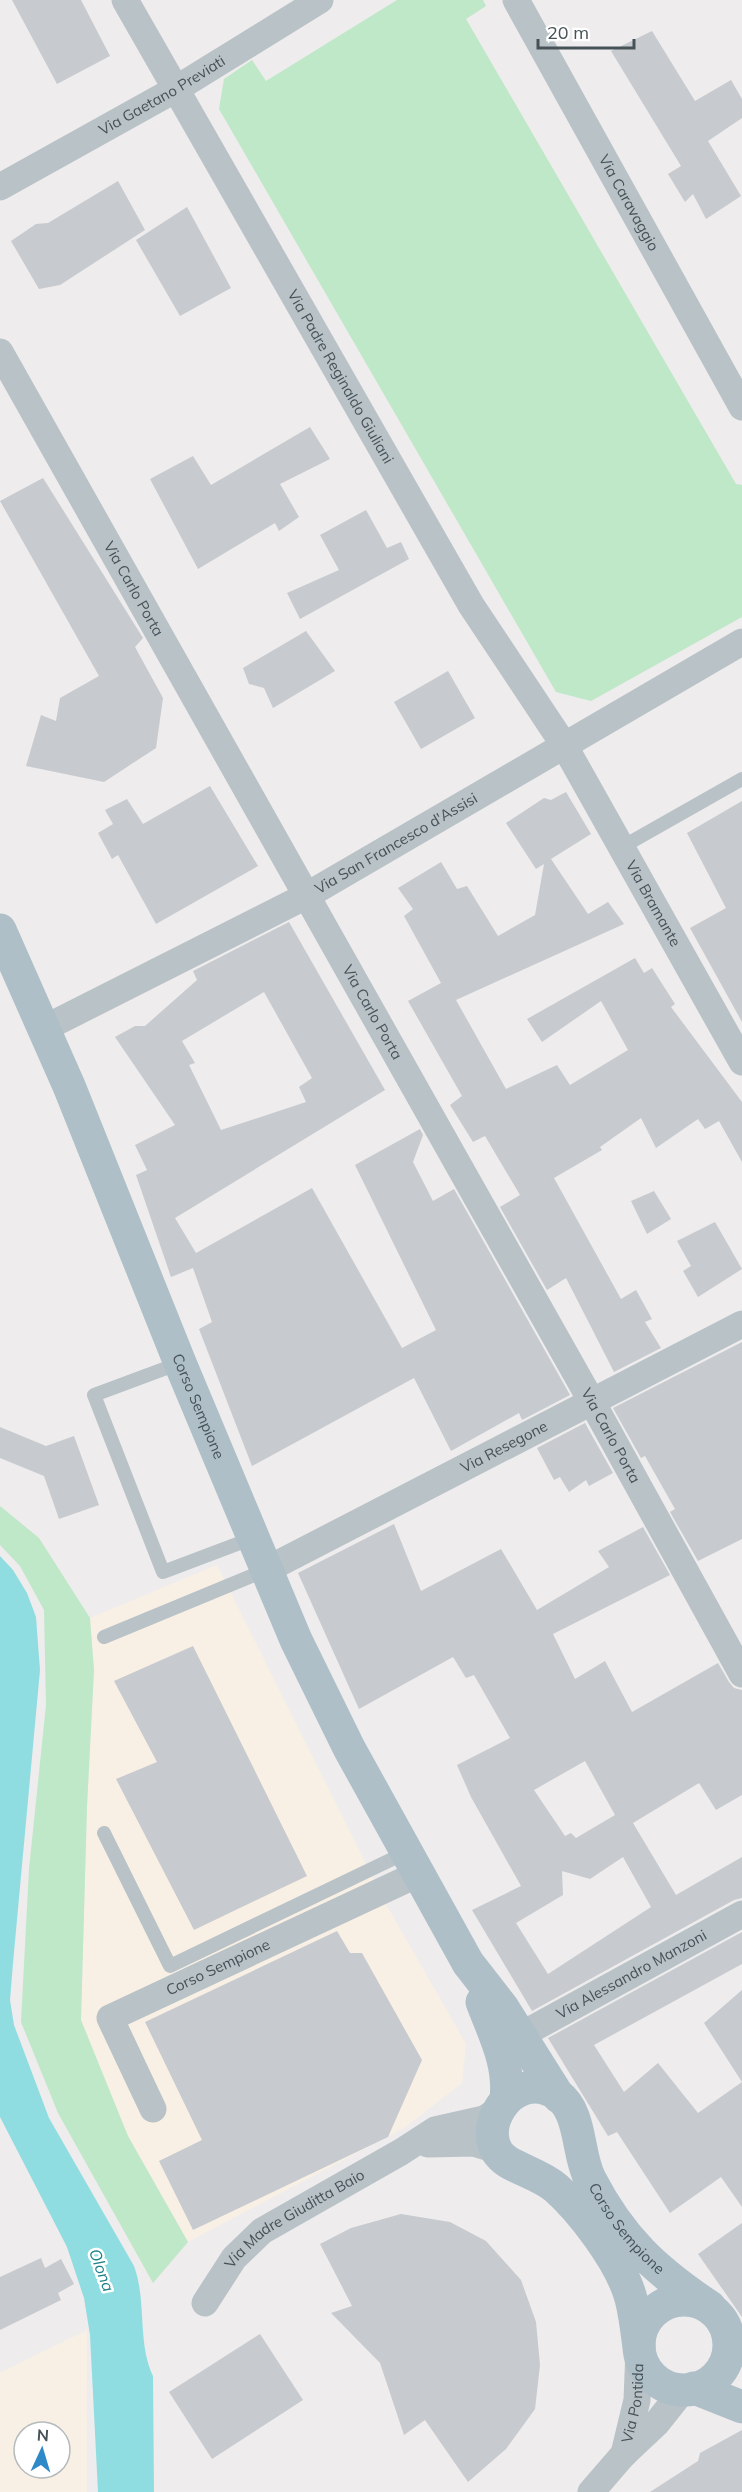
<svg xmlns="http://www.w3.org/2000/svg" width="742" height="2492" font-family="Mulish,sans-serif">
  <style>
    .commercial { fill: #f9f0e5; fill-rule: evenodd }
    .green { fill: #bee8c7 }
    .water { fill: #90dde1 }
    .building { fill: #c7cace; fill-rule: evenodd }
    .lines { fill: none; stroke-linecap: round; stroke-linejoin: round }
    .service { stroke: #b8c2c7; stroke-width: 14 }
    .minor { stroke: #b8c2c7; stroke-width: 27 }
    .primary { stroke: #aebfc8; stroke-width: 33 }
    .labels { text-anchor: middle; stroke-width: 5; stroke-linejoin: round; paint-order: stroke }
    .street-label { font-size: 15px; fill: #465257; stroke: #fff }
    .water-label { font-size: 16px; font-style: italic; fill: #1b8288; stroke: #fff }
  </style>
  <rect width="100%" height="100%" fill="#eeecec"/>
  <!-- commercial -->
  <g class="commercial">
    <path d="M217,1565L387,1906L466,2044L462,2083L404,2128L188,2242L128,2137L81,2020L87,1807L94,1670L90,1618Z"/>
    <path d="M87,2330V2492H0V2373ZM24,2432H60V2468H24Z"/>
  </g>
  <!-- green -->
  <g class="green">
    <path d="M397,0H483L486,6L466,19L736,484L742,485V617L591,701L556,692L219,109L224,79L252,60L266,81Z"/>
    <path d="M0,1506L39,1538L90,1618L94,1670L87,1807L81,2020L128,2136L188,2242L153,2283L58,2113L21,2022L29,1869L46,1705L44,1610L20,1566L0,1545Z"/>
  </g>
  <!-- water -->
  <path class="water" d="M0,1556L13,1570L27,1593L36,1617L40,1670L13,1963L10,2000L14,2025L49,2118L134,2266C147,2301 137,2342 153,2376L154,2492H98L90,2335L84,2298L67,2247L0,2117Z"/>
  <!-- building -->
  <g class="building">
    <path d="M12,0H81L110,56L57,84Z"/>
    <path d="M652,31L695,101L731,80L742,99V118L708,141L741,196L706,219L693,194L685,202L668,174L681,166L611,51Z"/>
    <path d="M118,181L145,230L60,285L39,289L11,241L36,224L48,223Z"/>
    <path d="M187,207L231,288L180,316L136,240Z"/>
    <path d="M310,427L330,459L280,484L299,517L279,531L275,523L198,569L150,479L193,456L211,485Z"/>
    <path d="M43,478L143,638L135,647L163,698L156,748L104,782L26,766L41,715L56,721L60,698L99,676L0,501Z"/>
    <path d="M366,510L387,548L401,542L409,559L300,619L287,593L339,570L320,535Z"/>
    <path d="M306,631L335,671L273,708L264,688L249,684L243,668Z"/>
    <path d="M448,671L475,718L421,749L394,702Z"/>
    <path d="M210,786L258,866L156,924L118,855L112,859L98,833L113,824L105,810L127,799L143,824Z"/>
    <path d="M566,792L591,834L551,859L588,914L608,902L624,924L456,1000L506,1089L557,1065L570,1085L628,1050L601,1001L542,1042L527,1019L635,958L644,973L652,968L675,1004L671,1007L742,1102V1162L719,1121L705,1129L698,1119L656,1148L641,1118L600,1147L602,1150L554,1178L621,1299L636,1290L652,1319L645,1322L661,1348L614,1372L566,1278L547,1290L500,1207L520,1195L485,1136L473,1142L450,1105L462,1096L408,1001L441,983L404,916L413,909L398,888L441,862L457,889L467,886L498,936L535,915L544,864L536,869L506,823L544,798L551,800Z"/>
    <path d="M742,801V1022L690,928L726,908L687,833Z"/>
    <path d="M289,922L385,1090L175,1218L196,1253L312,1188L402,1348L436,1330L355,1165L420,1129L423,1135L413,1162L433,1201L454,1189L570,1395L522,1420L519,1413L451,1451L414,1378L252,1466L199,1329L212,1322L193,1268L171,1277L136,1175L147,1170L135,1145L175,1125L115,1037L135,1026H145L197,980L193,971ZM264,992L312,1078L299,1087L306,1102L221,1130L189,1065L195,1063L182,1041Z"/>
    <path d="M654,1191L671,1219L647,1234L631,1201Z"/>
    <path d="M715,1222L742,1269L698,1297L683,1271L691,1266L677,1241Z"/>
    <path d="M742,1342V1539L698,1561L670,1512L675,1509L645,1456L641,1458L613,1408Z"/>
    <path d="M585,1423L613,1473L589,1486L586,1480L569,1492L560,1477L554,1480L537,1448Z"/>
    <path d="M0,1427L46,1446L74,1436L99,1505L59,1519L44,1476L0,1458Z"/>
    <path d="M394,1524L421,1591L501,1549L537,1610L609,1567L598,1551L643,1527L670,1575L553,1634L575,1679L605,1661L632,1712L718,1663L729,1682L734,1688L742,1690V1795L716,1810L699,1783L633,1823L676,1895L742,1857V1898L734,1900L532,2011L472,1910L521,1886L471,1797L457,1765L510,1738L474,1675L466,1678L453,1657L359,1709L298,1573ZM585,1761L615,1815L576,1838L571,1833L565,1836L534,1790ZM623,1857L651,1907L548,1974L516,1923L563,1895L562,1871L590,1879Z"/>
    <path d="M193,1646L307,1876L194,1930L116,1779L157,1762L114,1681Z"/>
    <path d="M337,1931L350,1953H362L422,2060L388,2137L193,2230L159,2161L202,2140L145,2022Z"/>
    <path d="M742,1932V1964L594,2045L624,2092L658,2063L698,2113L742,2082L704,2023L742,1990V2207L721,2177L670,2213L617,2132L608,2136L548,2038Z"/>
    <path d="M401,2214L450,2222L486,2241L521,2280L536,2322L540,2365L535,2409L506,2449L468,2482L425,2420L404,2435L380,2363L331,2313L352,2306L320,2244L351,2228Z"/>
    <path d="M742,2223V2317L698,2254Z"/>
    <path d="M41,2258L45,2268L61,2259L74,2284L58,2293L61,2300L0,2330V2277Z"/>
    <path d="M260,2334L303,2400L212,2459L169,2392Z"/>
    <path d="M742,2430V2492H650L698,2461L700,2453Z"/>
  </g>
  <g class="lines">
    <!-- service -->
    <g class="service">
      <path d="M622,847L742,779"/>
      <path d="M180,1363L94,1395L163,1572L253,1538"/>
      <path d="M104,1637L266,1570"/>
      <path d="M104,1833L170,1966L407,1852"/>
    </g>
    <!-- minor -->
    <g class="minor">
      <path id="s1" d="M125,0L471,605L564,745L742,1062"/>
      <path id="s2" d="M516,0L742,407"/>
      <path id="s3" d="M0,187L176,89L320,0"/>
      <path id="s4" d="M0,352L592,1402L742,1674"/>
      <path id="s5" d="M43,1029L306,896L742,642"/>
      <path id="s6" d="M266,1570L742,1324"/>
      <path id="s7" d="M521,2035L742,1914"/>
      <path id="s8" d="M153,2109L110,2018L418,1874"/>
      <path d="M428,2144L474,2143L497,2150"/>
      <path id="s9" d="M205,2303L234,2258L262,2231L401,2152L435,2130L484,2119L498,2110"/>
      <path id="s10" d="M624,2454L637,2400L639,2350"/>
      <path d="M591,2492L623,2455L656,2424L683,2390"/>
    </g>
    <!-- primary -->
    <g class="primary">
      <path id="s11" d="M0,930L69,1086L180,1363L296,1640L349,1748L468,1963L503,2008L559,2097"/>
      <path d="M482,2002C494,2034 510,2063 506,2099"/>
      <circle cx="684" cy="2345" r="45"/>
      <path id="s12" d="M639,2346C636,2328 635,2309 629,2292C618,2259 582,2211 556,2188C542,2176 523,2171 508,2162C468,2137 512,2063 558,2095C582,2113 577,2154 590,2179C621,2239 655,2270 710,2307"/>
      <path d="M694,2388L742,2407"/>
    </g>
  </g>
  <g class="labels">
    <!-- street labels -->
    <g class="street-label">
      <text dy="5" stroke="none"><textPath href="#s3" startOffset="186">Via Gaetano Previati</textPath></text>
      <text dy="5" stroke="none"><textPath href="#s2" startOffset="232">Via Caravaggio</textPath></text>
      <text dy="5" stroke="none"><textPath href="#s1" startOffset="434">Via Padre Reginaldo Giuliani</textPath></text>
      <text dy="5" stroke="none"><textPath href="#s4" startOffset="272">Via Carlo Porta</textPath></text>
      <text dy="5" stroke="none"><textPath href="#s5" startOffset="399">Via San Francesco d'Assisi</textPath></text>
      <text dy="5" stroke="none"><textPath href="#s1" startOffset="1047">Via Bramante</textPath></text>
      <text dy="5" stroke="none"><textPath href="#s4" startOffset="758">Via Carlo Porta</textPath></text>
      <text dy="5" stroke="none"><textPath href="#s11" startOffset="516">Corso Sempione</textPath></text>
      <text dy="5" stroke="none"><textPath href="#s4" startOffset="1244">Via Carlo Porta</textPath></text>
      <text dy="5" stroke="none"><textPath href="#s6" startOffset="268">Via Resegone</textPath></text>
      <text dy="5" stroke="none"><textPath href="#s8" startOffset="220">Corso Sempione</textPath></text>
      <text dy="5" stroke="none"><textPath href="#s7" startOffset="126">Via Alessandro Manzoni</textPath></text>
      <text dy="5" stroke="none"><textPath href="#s9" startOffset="126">Via Madre Giuditta Baio</textPath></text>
      <text dy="5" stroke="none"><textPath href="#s12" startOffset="519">Corso Sempione</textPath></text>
      <text dy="5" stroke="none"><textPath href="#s10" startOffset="52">Via Pontida</textPath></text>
    </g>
    <!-- water labels -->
    <g class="water-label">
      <text transform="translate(102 2270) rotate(70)" y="6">Olona</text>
    </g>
  </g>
  <!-- north arrow -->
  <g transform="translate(42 2450) rotate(4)"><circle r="28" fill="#ffffff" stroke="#b5babc" stroke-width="1.5"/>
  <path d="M0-4.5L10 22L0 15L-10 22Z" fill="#2d89c8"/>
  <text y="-9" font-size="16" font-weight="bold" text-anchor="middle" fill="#465257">N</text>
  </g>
  <!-- scale -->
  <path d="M538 39v9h96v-9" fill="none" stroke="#465257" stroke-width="3"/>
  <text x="547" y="39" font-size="18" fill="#465257" stroke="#ffffff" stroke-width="4.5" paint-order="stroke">20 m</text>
</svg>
